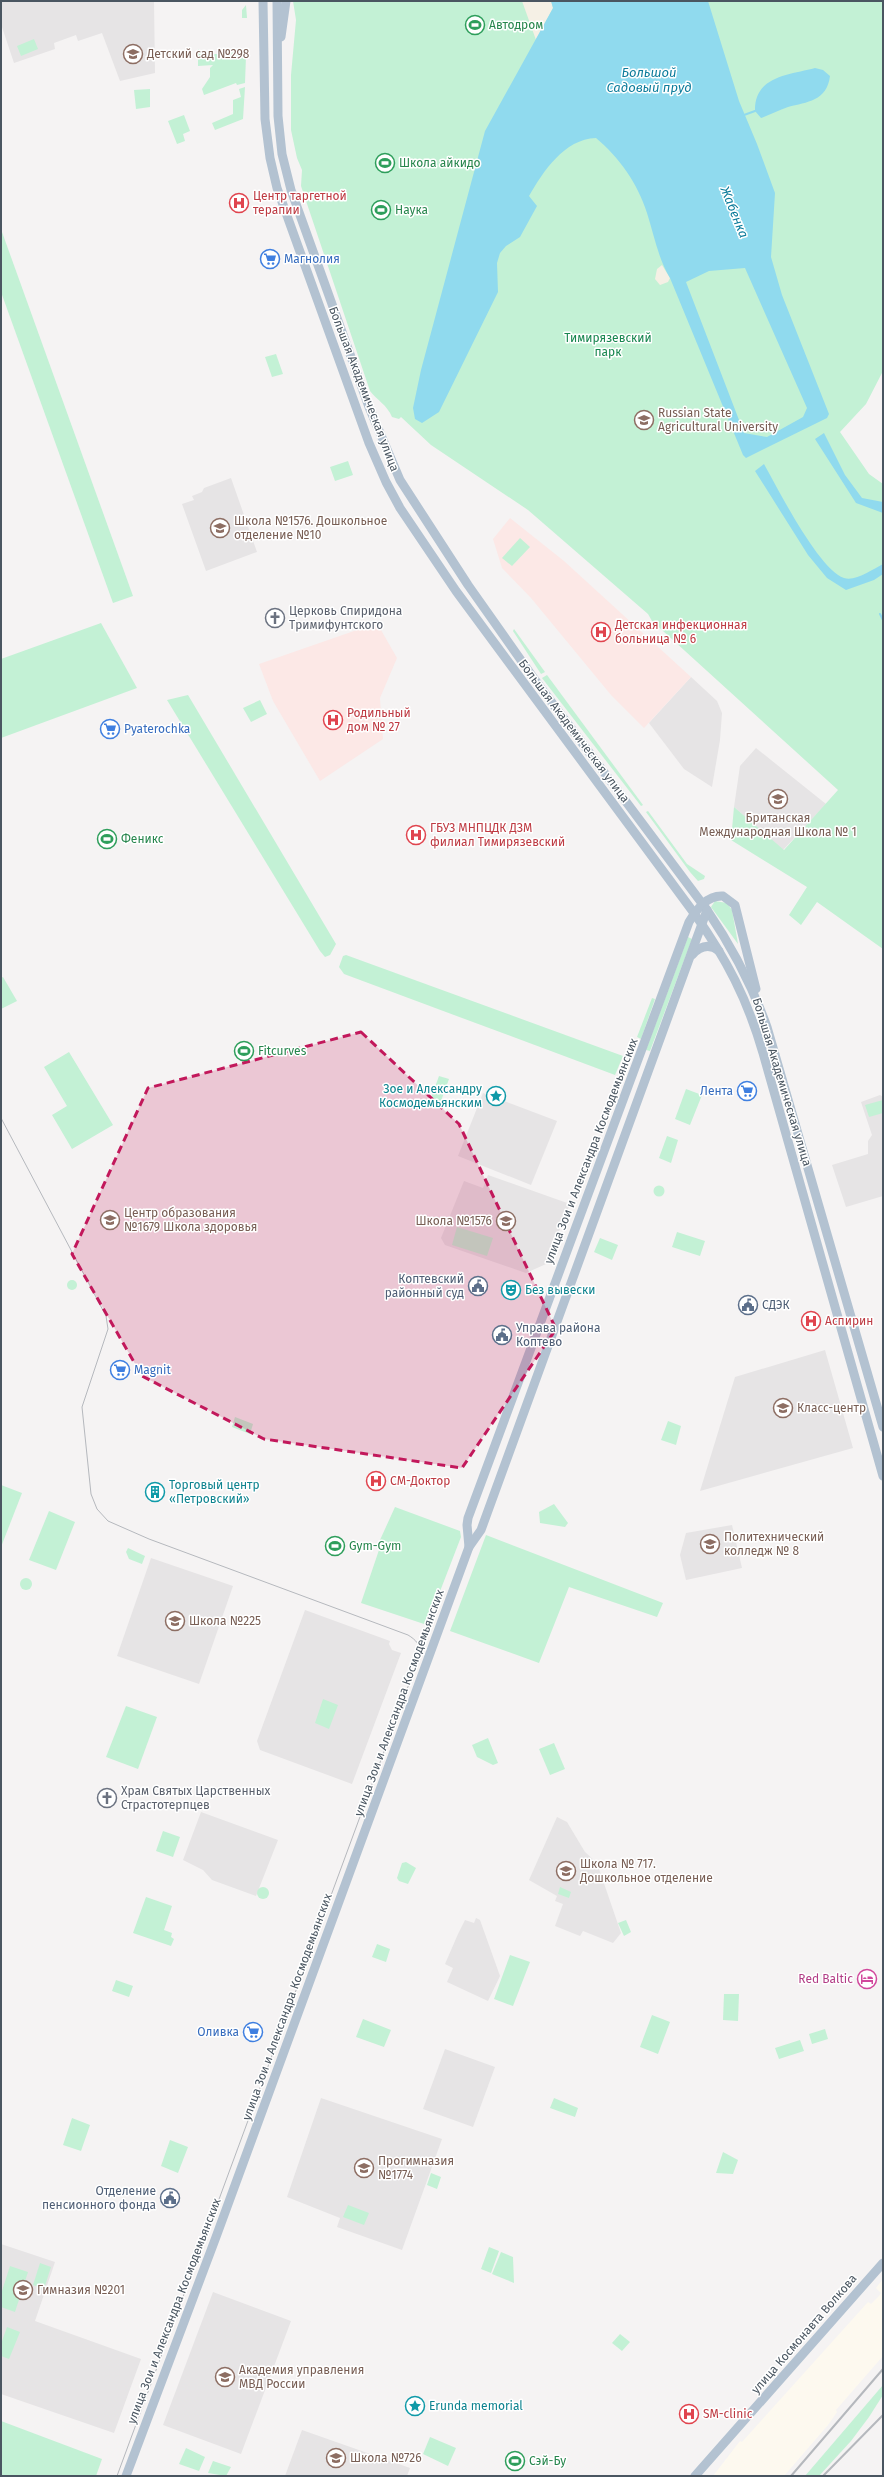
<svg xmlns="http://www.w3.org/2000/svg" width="884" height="2477" font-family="'Fira Sans',sans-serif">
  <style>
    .commercial { fill: #fdf9ef }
    .education { fill: #e6e4e5 }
    .medical { fill: #fce8e6 }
    .green { fill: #c3f1d5 }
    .sand { fill: #f5f0e5 }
    .water { fill: #90daee; fill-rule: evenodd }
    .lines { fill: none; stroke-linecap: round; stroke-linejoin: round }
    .stream { stroke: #90daee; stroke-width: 2 }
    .major { stroke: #b3c2d1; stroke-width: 9 }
    .tram { stroke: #b5b8bd; stroke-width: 1 }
    .rail { stroke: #b5b8bd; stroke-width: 2 }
    .marked { fill: #c2185b; fill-opacity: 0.2; stroke: #c2185b; stroke-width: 3; stroke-dasharray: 8 5; stroke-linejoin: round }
    .labels { text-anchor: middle; stroke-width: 3; stroke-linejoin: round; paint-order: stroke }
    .leisure-label { font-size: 12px; fill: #27864d; stroke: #fff; text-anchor: start }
    .education-label { font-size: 12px; fill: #785e54; stroke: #fff; text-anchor: start }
    .health-label { font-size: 12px; fill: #be3a42; stroke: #fff; text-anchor: start }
    .shop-label { font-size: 12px; fill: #366cbe; stroke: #fff; text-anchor: start }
    .park-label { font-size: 12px; fill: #17864f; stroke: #fff }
    .street-label { font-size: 12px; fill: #4a5661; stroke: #fff }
    .worship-label { font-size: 12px; fill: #5b616d; stroke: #fff; text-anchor: start }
    .culture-label { font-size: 12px; fill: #0d838f; stroke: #fff; text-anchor: start }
    .service-label { font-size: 12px; fill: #4e5e75; stroke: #fff; text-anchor: end }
    .hotel-label { font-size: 12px; fill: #b23c85; stroke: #fff; text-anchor: end }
    .water-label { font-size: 13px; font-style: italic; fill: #0c7c9b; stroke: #fff }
  </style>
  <rect width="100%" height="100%" fill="#f5f3f3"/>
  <!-- commercial -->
  <path class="commercial" d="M883,2279V2356L836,2410L837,2412L828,2425L784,2476H713L740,2441L742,2442L868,2302L871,2304L879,2296L881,2293L876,2288Z"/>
  <!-- education -->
  <g class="education">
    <path d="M1,1H154L155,73L120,81L102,33L78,41L76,35L54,43L55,49L14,63L1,24Z"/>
    <path d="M231,478L257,552L206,571L182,504L194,500L192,496L202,492L204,488Z"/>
    <path d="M691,677L717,701L722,713L720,740L712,787L684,769L649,723Z"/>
    <path d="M756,748L826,804L783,850L734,807L740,766Z"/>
    <path d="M483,1093L557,1121L531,1185L458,1156Z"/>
    <path d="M880,1095L883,1097V1196L846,1207L832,1165L868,1154V1141L872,1135L861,1102Z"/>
    <path d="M488,1175L570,1204L546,1264L526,1273L445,1245L441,1238L464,1181L483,1188Z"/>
    <path d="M825,1350L853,1448L700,1491L735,1377Z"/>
    <path d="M732,1525L742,1568L686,1580L680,1555L686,1533Z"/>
    <path d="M151,1558L233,1586L199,1684L117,1656Z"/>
    <path d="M305,1610L390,1641L389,1644L392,1650L401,1653L352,1784L260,1750L257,1741Z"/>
    <path d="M201,1812L278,1840L256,1896L212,1880L203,1870L183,1860Z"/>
    <path d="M557,1817L567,1822L585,1852L597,1863L621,1933L613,1943L583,1931L580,1936L555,1926L563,1904L555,1901L557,1896L529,1880Z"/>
    <path d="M476,1918L480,1920L500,1976L488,2001L447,1982L453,1968L445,1964L458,1934L465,1920L474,1923Z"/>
    <path d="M445,2049L495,2067L473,2127L423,2109Z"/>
    <path d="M321,2098L442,2139L402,2250L337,2227L340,2218L287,2197Z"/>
    <path d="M1,2244L55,2262L35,2321L141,2359L114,2433L1,2394Z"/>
    <path d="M213,2292L291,2321L241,2454L163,2425Z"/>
    <path d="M302,2430L410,2468L407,2476H285Z"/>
  </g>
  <!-- medical -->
  <g class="medical">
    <path d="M510,518L564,561L691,677L644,728L611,695L531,598L502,568L493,539Z"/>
    <path d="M377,623L397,658L380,698L383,739L320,781L273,701L259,664Z"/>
  </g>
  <!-- green -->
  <g class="green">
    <path d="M293,1H883V371L866,404L840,432L869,474L883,484V949L817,902L801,925L789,915L807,887L731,840L734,807L784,850L838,790L652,621L648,614L528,510L431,445L401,417L399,419L392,417C387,405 377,400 370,391L301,186L302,170L297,158L291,130V75L296,20Z"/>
    <path d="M246,5L247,18H242V10Z"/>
    <path d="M34,39L38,49L21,56L17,46Z"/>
    <path d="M198,49L205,54H219L220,58L229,57V52L240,50L246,56L245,83L237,85L236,83L204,95L202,89L210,77V68L213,65L198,66Z"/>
    <path d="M245,87L243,119L215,130L212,123L233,114V100L241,97L239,89Z"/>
    <path d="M150,89V107L136,109L134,90Z"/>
    <path d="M184,115L190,131L183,134L185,141L177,144L168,121Z"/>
    <path d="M2,232L133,596L113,603L1,292Z"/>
    <path d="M276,354L283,374L272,377L265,357Z"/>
    <path d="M348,461L353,475L335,481L330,467Z"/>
    <path d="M520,538L530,547L512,566L502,558Z"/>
    <path d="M101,623L137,688L1,738V659Z"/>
    <path d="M514,629L545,672L541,674L513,631Z"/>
    <path d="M547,675L643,805L641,806L542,678Z"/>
    <path d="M188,695L336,944L330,955L325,957L320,951L167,700Z"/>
    <path d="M260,700L267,714L251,722L243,708Z"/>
    <path d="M648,811L687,864L705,876L704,879L698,881L690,872L646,812Z"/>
    <path d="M715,901L727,903L732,910L738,944L711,907Z"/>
    <path d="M688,937L692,939L650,1051L646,1050Z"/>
    <path d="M346,955L623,1056L615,1075L344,974L339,967L343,956Z"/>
    <path d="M3,977L17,1001L1,1009V978Z"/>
    <path d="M652,998L655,999L641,1039L637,1037Z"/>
    <path d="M69,1052L113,1125L72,1149L52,1115L67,1106L44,1067Z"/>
    <path d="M439,1076L449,1079L441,1101L431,1098Z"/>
    <path d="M686,1089L702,1095L690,1125L675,1119Z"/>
    <path d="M883,1100V1113L869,1117L865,1105Z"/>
    <path d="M667,1136L678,1140L671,1163L659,1158Z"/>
    <circle cx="659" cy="1191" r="5.5"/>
    <path d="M457,1227L493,1238L487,1256L452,1245Z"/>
    <path d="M677,1232L705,1241L700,1256L672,1247Z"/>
    <path d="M600,1238L618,1245L612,1260L594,1252Z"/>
    <circle cx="72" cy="1285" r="5"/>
    <path d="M235,1417L253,1424L250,1434L232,1427Z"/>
    <path d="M668,1421L681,1426L676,1445L661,1440Z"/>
    <path d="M1,1485L22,1493L1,1547Z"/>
    <path d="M554,1504L568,1523L565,1527L540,1523L539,1512Z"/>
    <path d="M395,1507L460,1531L461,1537L427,1625L361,1603L380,1547V1540Z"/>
    <path d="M49,1511L75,1522L56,1570L29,1560Z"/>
    <path d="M486,1535L663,1603L657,1617L569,1587L539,1663L450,1631Z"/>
    <path d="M128,1548L145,1556L142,1564L129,1559L126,1552Z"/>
    <circle cx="26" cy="1584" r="6"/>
    <path d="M323,1699L338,1705L329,1729L315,1723Z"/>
    <path d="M126,1706L157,1717L138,1769L106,1757Z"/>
    <path d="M488,1738L498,1763L493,1765L477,1757L472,1745Z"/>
    <path d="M554,1743L565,1769L550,1775L539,1749Z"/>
    <path d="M163,1831L180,1837L173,1857L156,1851Z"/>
    <path d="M406,1862L416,1868L408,1884L399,1881L397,1878L402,1863Z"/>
    <path d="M560,1887L571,1892L569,1898L558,1894Z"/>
    <circle cx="263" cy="1893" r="6"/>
    <path d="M146,1897L172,1906L164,1930L172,1933L171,1937L174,1939L171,1946L133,1933Z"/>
    <path d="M626,1920L631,1932L624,1936L618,1923Z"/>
    <path d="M377,1944L390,1949L386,1962L372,1957Z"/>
    <path d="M510,1955L530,1962L513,2006L494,1999Z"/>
    <path d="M116,1980L133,1986L129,1997L112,1991Z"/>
    <path d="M724,1994H739L738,2021L723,2020Z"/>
    <path d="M652,2015L670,2022L658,2054L640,2047Z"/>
    <path d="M363,2019L391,2030L384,2047L356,2037Z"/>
    <path d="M825,2029L828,2039L812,2044L809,2034Z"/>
    <path d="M800,2040L804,2051L779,2059L775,2048Z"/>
    <path d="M554,2098L578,2108L575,2117L550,2108Z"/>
    <path d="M72,2118L90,2125L81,2151L63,2145Z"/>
    <path d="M170,2140L188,2147L178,2173L161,2166Z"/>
    <path d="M723,2152L738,2160L733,2174L716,2173Z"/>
    <path d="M431,2173L441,2177L437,2189L427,2185Z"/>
    <path d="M348,2205L369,2213L364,2225L343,2217Z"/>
    <path d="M489,2247L499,2251L491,2273L481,2269Z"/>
    <path d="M501,2252L513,2257L514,2283L492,2274Z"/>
    <path d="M40,2263L51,2267L44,2289L33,2285Z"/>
    <path d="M10,2266L28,2272L15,2312L1,2307V2294Z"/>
    <path d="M7,2327L20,2332L9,2359L1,2356V2344Z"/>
    <path d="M620,2334L630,2342L622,2351L612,2343Z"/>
    <path d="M883,2385V2395L869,2417L851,2441L819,2476H805Z"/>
    <path d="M1,2421L102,2459L96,2476H1Z"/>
    <path d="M430,2437L456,2448L448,2466L423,2454Z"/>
    <path d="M186,2448L205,2457L199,2471L179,2464Z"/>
    <path d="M213,2461L231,2467L226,2476L208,2473Z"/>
  </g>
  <!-- sand -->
  <g class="sand">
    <path d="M522,1H551L553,8L536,40Z"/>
    <path d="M662,265L670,278L668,282L660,285L655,279L657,269Z"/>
  </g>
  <!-- water -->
  <g class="water">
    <path d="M551,1H708L739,101L757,144L775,193L771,257L782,295L829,414L827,418L746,458L743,455L670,278C658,258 654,235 647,213C638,184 619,157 596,138C564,139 543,172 529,196L537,206L520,237L506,246L500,253L497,263L498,292L439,412L422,423L415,419L413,408L421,370L485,131L553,8ZM745,268L807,408L803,417L767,437L744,433L686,282L709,271Z"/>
    <path d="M815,68L823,70L830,76C827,101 807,102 788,107C779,110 770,115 761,118L755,111C754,76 789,75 815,68Z"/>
    <path d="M824,433L845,475L862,498L883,502V513L856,503L815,439Z"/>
    <path d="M764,464C778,489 819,570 844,578C855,582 873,569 883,564V574L874,580L846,590L827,578L808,555L755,471Z"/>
  </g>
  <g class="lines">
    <!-- stream -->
    <g class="stream">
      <path d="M744,115L755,111"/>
      <path d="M880,614L883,620"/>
    </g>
    <!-- major -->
    <g class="major">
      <path d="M263,1L265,119L270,158L277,188L369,443L386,482L400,508L456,591L694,913C727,960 747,998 763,1053L883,1476"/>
      <path d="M277,1L278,116L282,154L291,190L369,407L400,480L468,585L535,680L707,910C732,947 752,985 767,1027L883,1427"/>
      <path d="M281,37L286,1"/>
      <path d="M692,955C700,946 709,943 719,951"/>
      <path d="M469,1547L467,1525L468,1518L689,922C697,909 707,895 723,896L735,905L756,989"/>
      <path d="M126,2476L216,2237L469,1547L481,1530L707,910"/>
      <path d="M695,2476L883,2263"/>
    </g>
    <!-- tram -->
    <path class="tram" d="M1,1118L106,1316L108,1329L82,1407L91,1494L97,1509L108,1521L149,1539L408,1635C416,1640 420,1644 420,1654L117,2476"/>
    <!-- rail -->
    <g class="rail">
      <path d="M791,2476L883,2369"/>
      <path d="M823,2476L883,2415"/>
    </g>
  </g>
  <!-- marked area -->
  <path class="marked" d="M361,1032L459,1124L556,1329L462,1468L264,1439L142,1376L72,1254L148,1088Z"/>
  <!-- icons -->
  <defs>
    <symbol id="stadium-ring" viewBox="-11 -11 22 22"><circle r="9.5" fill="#fff" stroke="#2e9e5b" stroke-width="1.5"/><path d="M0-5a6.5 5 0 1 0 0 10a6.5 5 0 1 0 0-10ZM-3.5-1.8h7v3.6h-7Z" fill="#2e9e5b"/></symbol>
    <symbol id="school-ring" viewBox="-11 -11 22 22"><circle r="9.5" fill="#fff" stroke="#8d6e63" stroke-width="1.5"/><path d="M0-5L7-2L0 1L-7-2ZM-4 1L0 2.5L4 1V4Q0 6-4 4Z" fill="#8d6e63"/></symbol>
    <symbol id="hospital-ring" viewBox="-11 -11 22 22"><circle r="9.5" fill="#fff" stroke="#e0444e" stroke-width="1.5"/><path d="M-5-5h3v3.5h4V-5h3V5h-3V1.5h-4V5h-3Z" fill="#e0444e"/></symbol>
    <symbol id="supermarket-ring" viewBox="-11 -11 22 22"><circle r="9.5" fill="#fff" stroke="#3f7fe0" stroke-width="1.5"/><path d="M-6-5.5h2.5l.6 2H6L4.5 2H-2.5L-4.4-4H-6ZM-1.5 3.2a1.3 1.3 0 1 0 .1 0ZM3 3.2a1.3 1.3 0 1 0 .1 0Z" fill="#3f7fe0"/></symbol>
    <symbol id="university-ring" viewBox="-11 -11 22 22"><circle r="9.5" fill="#fff" stroke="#8d6e63" stroke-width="1.5"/><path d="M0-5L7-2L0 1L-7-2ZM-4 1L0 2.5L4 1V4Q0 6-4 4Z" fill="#8d6e63"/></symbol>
    <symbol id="church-ring" viewBox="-11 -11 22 22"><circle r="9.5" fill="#fff" stroke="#6b7280" stroke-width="1.5"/><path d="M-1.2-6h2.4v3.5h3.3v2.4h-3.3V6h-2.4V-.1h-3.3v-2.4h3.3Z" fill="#6b7280"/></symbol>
    <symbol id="sight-ring" viewBox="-11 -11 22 22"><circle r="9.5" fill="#fff" stroke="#0f9aa8" stroke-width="1.5"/><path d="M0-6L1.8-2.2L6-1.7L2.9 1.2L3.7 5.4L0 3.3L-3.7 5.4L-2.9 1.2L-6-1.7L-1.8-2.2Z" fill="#0f9aa8"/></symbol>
    <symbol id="civic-ring" viewBox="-11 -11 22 22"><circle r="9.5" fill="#fff" stroke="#5c6f8a" stroke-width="1.5"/><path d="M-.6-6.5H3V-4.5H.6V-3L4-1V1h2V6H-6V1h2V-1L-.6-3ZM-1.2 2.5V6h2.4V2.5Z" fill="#5c6f8a"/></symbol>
    <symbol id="theatre-ring" viewBox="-11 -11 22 22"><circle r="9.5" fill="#fff" stroke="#0f9aa8" stroke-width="1.5"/><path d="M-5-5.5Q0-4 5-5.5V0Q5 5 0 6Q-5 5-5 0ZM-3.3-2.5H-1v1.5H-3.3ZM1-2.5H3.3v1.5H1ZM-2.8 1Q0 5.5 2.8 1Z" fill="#0f9aa8"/></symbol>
    <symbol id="building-ring" viewBox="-11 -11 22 22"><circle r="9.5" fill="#fff" stroke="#0f9aa8" stroke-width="1.5"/><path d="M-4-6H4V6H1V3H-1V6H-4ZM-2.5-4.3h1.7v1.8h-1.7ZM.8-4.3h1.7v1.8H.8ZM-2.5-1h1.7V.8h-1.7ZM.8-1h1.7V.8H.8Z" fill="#0f9aa8"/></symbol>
    <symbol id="hotel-ring" viewBox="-11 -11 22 22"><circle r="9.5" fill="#fff" stroke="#d1479c" stroke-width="1.5"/><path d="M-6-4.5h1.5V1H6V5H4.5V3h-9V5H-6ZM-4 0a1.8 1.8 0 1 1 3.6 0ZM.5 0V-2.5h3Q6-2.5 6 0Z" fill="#d1479c"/></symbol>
  </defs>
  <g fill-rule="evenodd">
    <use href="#stadium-ring" x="464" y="14" width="22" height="22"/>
    <use href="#school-ring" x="122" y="43" width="22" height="22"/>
    <use href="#stadium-ring" x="374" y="152" width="22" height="22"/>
    <use href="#hospital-ring" x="228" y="192" width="22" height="22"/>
    <use href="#stadium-ring" x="370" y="199" width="22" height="22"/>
    <use href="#supermarket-ring" x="259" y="248" width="22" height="22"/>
    <use href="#university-ring" x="633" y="409" width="22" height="22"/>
    <use href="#school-ring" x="209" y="517" width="22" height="22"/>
    <use href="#church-ring" x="264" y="607" width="22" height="22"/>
    <use href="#hospital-ring" x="590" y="621" width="22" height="22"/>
    <use href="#hospital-ring" x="322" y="709" width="22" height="22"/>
    <use href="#supermarket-ring" x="99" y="718" width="22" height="22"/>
    <use href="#school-ring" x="767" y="788" width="22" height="22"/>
    <use href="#hospital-ring" x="405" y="824" width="22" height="22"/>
    <use href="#stadium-ring" x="96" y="828" width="22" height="22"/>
    <use href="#stadium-ring" x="233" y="1040" width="22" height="22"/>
    <use href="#supermarket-ring" x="736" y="1080" width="22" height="22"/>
    <use href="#sight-ring" x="485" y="1085" width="22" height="22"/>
    <use href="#school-ring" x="99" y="1209" width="22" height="22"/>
    <use href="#school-ring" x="495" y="1210" width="22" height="22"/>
    <use href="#civic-ring" x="467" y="1275" width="22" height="22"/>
    <use href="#theatre-ring" x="500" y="1279" width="22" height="22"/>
    <use href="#civic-ring" x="737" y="1294" width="22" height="22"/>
    <use href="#hospital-ring" x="800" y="1310" width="22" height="22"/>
    <use href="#civic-ring" x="491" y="1324" width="22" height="22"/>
    <use href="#supermarket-ring" x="109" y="1359" width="22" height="22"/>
    <use href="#school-ring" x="772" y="1397" width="22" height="22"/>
    <use href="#hospital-ring" x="365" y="1470" width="22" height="22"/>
    <use href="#building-ring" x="144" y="1481" width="22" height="22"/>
    <use href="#university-ring" x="699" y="1533" width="22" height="22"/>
    <use href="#stadium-ring" x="324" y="1535" width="22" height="22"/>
    <use href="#school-ring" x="164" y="1610" width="22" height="22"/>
    <use href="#church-ring" x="96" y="1787" width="22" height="22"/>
    <use href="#school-ring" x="555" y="1860" width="22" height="22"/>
    <use href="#hotel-ring" x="856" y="1968" width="22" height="22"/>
    <use href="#supermarket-ring" x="242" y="2021" width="22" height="22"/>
    <use href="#school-ring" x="353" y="2157" width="22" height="22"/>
    <use href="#civic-ring" x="159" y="2187" width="22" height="22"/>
    <use href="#school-ring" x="12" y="2279" width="22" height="22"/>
    <use href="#university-ring" x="214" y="2366" width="22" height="22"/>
    <use href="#sight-ring" x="404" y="2395" width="22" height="22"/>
    <use href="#hospital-ring" x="678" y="2403" width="22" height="22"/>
    <use href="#school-ring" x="325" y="2447" width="22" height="22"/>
    <use href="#stadium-ring" x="504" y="2450" width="22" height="22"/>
  </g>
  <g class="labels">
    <!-- leisure labels -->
    <g class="leisure-label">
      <text x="489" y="29">Автодром</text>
      <text x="399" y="167">Школа айкидо</text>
      <text x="395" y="214">Наука</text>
      <text x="121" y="843">Феникс</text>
      <text x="258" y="1055">Fitcurves</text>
      <text x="349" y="1550">Gym-Gym</text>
      <text x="529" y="2465">Сэй-Бу</text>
    </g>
    <!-- education labels -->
    <g class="education-label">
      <text x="147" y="58">Детский сад №298</text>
      <text x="658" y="417">Russian State<tspan x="658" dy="14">Agricultural University</tspan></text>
      <text x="234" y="525">Школа №1576. Дошкольное<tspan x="234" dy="14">отделение №10</tspan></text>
      <text x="778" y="822" text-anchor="middle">Британская<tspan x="778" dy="14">Международная Школа № 1</tspan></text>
      <text x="124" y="1217">Центр образования<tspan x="124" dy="14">№1679 Школа здоровья</tspan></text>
      <text x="492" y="1225" text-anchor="end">Школа №1576</text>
      <text x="797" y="1412">Класс-центр</text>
      <text x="724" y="1541">Политехнический<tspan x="724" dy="14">колледж № 8</tspan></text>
      <text x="189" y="1625">Школа №225</text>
      <text x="580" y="1868">Школа № 717.<tspan x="580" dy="14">Дошкольное отделение</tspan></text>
      <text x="378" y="2165">Прогимназия<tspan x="378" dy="14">№1774</tspan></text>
      <text x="37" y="2294">Гимназия №201</text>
      <text x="239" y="2374">Академия управления<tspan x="239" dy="14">МВД России</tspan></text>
      <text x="350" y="2462">Школа №726</text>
    </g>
    <!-- health labels -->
    <g class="health-label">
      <text x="253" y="200">Центр таргетной<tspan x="253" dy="14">терапии</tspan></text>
      <text x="615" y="629">Детская инфекционная<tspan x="615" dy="14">больница № 6</tspan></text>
      <text x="347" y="717">Родильный<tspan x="347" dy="14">дом № 27</tspan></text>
      <text x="430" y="832">ГБУЗ МНПЦДК ДЗМ<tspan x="430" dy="14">филиал Тимирязевский</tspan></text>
      <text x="825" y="1325">Аспирин</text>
      <text x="390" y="1485">СМ-Доктор</text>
      <text x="703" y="2418">SM-clinic</text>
    </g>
    <!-- shop labels -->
    <g class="shop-label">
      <text x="284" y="263">Магнолия</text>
      <text x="124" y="733">Pyaterochka</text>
      <text x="733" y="1095" text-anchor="end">Лента</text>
      <text x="134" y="1374">Magnit</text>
      <text x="239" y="2036" text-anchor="end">Оливка</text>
    </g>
    <!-- park labels -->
    <g class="park-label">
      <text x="608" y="342">Тимирязевский<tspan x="608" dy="14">парк</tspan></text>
    </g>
    <!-- street labels -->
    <g class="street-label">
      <text transform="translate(364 389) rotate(69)" y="4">Большая Академическая улица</text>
      <text transform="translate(574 731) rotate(53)" y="4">Большая Академическая улица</text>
      <text transform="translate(782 1082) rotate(73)" y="4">Большая Академическая улица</text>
      <text transform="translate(591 1151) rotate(-69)" y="4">улица Зои и Александра Космодемьянских</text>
      <text transform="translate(399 1703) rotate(-70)" y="4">улица Зои и Александра Космодемьянских</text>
      <text transform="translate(287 2007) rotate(-70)" y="4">улица Зои и Александра Космодемьянских</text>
      <text transform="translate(174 2311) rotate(-69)" y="4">улица Зои и Александра Космодемьянских</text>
      <text transform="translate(804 2334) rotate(-49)" y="4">улица Космонавта Волкова</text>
    </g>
    <!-- worship labels -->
    <g class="worship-label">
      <text x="289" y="615">Церковь Спиридона<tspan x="289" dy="14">Тримифунтского</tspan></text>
      <text x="121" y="1795">Храм Святых Царственных<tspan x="121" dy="14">Страстотерпцев</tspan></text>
    </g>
    <!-- culture labels -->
    <g class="culture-label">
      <text x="482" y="1093" text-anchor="end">Зое и Александру<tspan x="482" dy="14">Космодемьянским</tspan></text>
      <text x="525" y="1294">Без вывески</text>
      <text x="169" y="1489">Торговый центр<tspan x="169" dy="14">«Петровский»</tspan></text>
      <text x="429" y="2410">Erunda memorial</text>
    </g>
    <!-- service labels -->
    <g class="service-label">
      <text x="464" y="1283">Коптевский<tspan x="464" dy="14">районный суд</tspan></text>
      <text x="762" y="1309" text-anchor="start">СДЭК</text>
      <text x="516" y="1332" text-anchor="start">Управа района<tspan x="516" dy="14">Коптево</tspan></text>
      <text x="156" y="2195">Отделение<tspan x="156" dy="14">пенсионного фонда</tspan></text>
    </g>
    <!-- hotel labels -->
    <g class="hotel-label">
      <text x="853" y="1983">Red Baltic</text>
    </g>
    <!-- water labels -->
    <g class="water-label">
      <text x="649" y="77">Большой<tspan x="649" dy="15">Садовый пруд</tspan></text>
      <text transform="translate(735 212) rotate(68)" y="5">Жабенка</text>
    </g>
  </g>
  <!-- border -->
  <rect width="884" height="2477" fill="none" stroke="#4a5661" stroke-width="4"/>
</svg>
